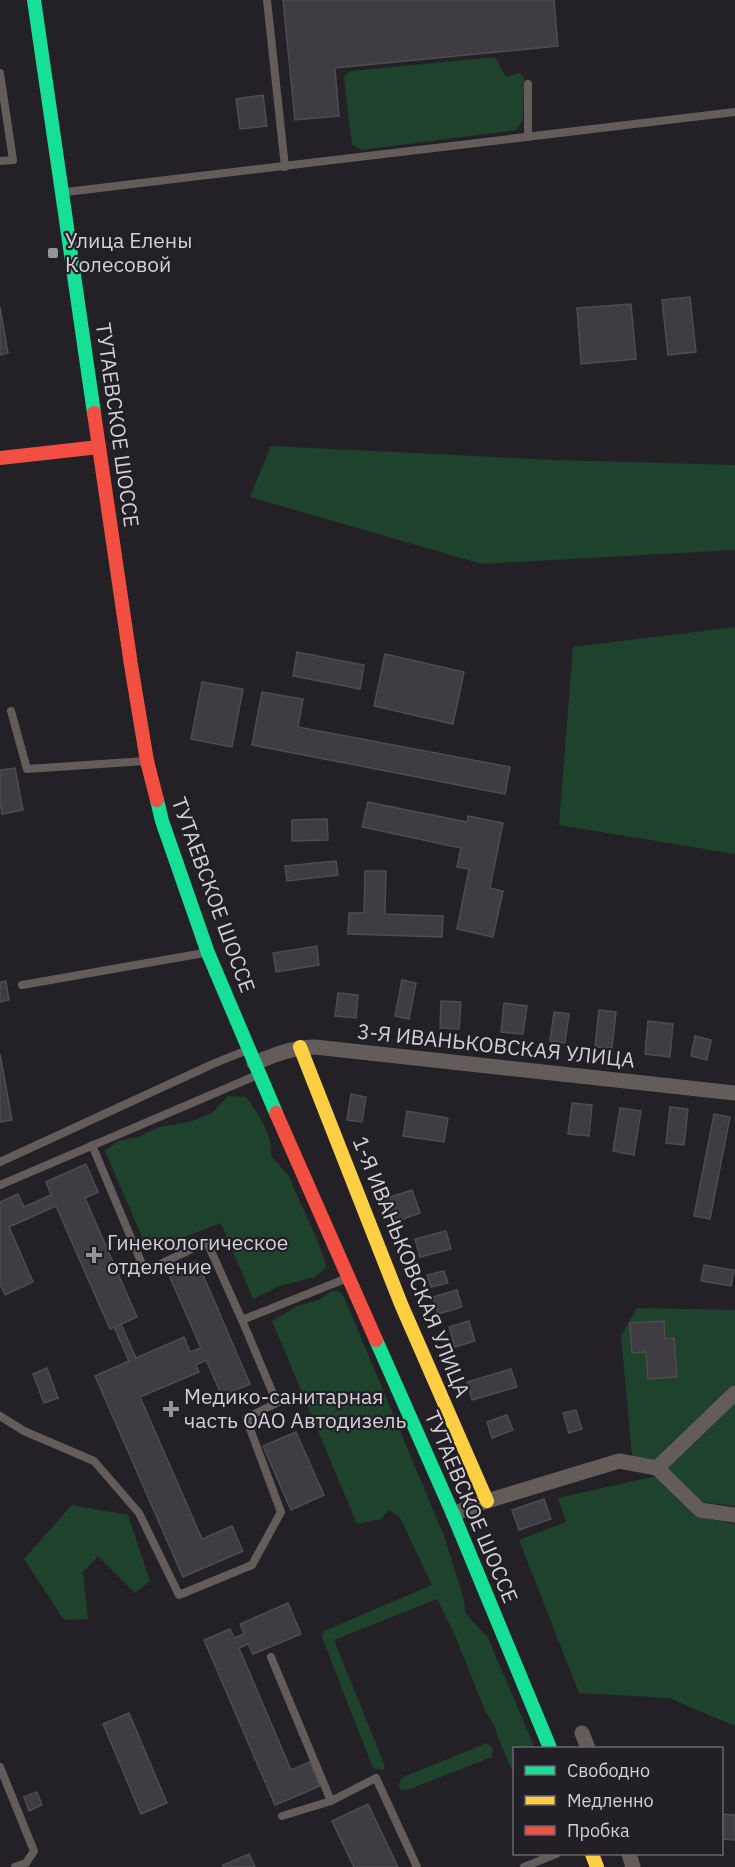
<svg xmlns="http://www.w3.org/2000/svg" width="735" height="1867" font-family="'IBM Plex Sans',sans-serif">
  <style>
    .green { fill: #1f422c }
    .building { fill: #3f3d41; stroke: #4e4c50; stroke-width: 1.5 }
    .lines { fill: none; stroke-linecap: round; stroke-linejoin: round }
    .lane { stroke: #645c5b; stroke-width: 8 }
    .street { stroke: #645c5b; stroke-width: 15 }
    .fast { stroke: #16e098; stroke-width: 14 }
    .slow { stroke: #ffcf43; stroke-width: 14 }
    .jam { stroke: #f24e42; stroke-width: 14 }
    .poi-dot { fill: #959397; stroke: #221f27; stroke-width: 2 }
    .labels { text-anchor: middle; stroke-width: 4.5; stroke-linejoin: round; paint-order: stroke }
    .poi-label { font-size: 21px; fill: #d2d0d5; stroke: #221f27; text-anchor: start }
    .street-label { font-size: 21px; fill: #d2d0d5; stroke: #221f27 }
  </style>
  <rect width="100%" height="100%" fill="#232125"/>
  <!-- green -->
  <g class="green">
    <path d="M495,57L506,77L519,73L524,77L523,119L517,130L361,150L352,145L344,78L346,74L351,71Z"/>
    <path d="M271,446L553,460L735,465V550L482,564L250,497Z"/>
    <path d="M735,627V854L559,825L573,647Z"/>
    <path d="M228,1096L246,1097C258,1114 273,1134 271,1156L288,1175L316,1237L327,1267L315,1277L279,1286L253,1299L221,1223L148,1251L105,1151L118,1141L139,1137L159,1127L190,1122L212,1113Z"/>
    <path d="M332,1291H339L344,1297L444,1536L463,1596L466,1614L488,1638L535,1748H514V1774L498,1738L495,1726L486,1713L455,1635L437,1599L334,1640L385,1766L383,1770L373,1768L322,1637L324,1631L432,1585L400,1518L389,1510L381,1519L357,1524L272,1321L297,1306L319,1300Z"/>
    <path d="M637,1308L735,1310V1384L655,1461L633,1466L621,1336Z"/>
    <path d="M735,1403V1506L702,1502L666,1468Z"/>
    <path d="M656,1476L696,1516L735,1524V1726L669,1698L579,1693L519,1540L566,1522L558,1498Z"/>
    <path d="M72,1505L128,1515L150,1581L135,1593L98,1556L83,1572L88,1619L64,1620L24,1559Z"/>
    <path d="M487,1743L493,1748L492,1757L410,1789L401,1790L398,1785L403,1777Z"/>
  </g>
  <!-- building -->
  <g class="building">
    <path d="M283,0H554L558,46L335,68L339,116L295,120Z"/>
    <path d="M263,95L267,126L240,129L236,99Z"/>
    <path d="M690,297L696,352L668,355L662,300Z"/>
    <path d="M631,304L636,359L581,364L577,308Z"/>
    <path d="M0,307L8,353L0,355Z"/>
    <path d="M297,652L364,665L360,689L293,676Z"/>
    <path d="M385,654L464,672L453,724L374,706Z"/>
    <path d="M202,682L243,689L232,747L191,739Z"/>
    <path d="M262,692L303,699L298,727L510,767L505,794L252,745Z"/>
    <path d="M15,768L23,810L2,814L0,802V770Z"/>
    <path d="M368,802L467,822L468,816L503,823L490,888L503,891L493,937L457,929L469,869L457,867L461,848L362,827Z"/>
    <path d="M327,819L328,840L292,841V820Z"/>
    <path d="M336,861L338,875L287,881L285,866Z"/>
    <path d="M365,871H386L385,914L443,916L442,937L348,934L349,913H364Z"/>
    <path d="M317,946L319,965L276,972L273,953Z"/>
    <path d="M402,980L416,983L409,1019L395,1016Z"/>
    <path d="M6,981L9,1000L0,1002V982Z"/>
    <path d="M338,993L358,995L356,1018L335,1016Z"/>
    <path d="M441,1001L461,1002L459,1029L440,1028Z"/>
    <path d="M504,1003L527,1006L523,1034L501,1032Z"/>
    <path d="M599,1010L616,1012L612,1048L595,1047Z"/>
    <path d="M554,1012L569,1014L565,1043L550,1041Z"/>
    <path d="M648,1021L673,1024L670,1057L645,1054Z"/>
    <path d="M695,1036L711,1040L707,1060L691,1056Z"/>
    <path d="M0,1054L12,1120L0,1122Z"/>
    <path d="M351,1094L366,1097L362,1122L347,1120Z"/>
    <path d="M572,1103L592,1105L589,1136L568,1134Z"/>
    <path d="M670,1107L688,1109L684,1145L666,1143Z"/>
    <path d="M620,1108L641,1111L634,1155L613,1151Z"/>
    <path d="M407,1111L448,1118L444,1142L403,1136Z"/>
    <path d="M714,1114L730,1117L710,1219L694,1216Z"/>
    <path d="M86,1164L98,1192L85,1198L137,1317L110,1329L56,1206L9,1227L33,1282L5,1295L0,1284V1202L18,1194L24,1207L51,1195L46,1182Z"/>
    <path d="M383,1182L384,1196L374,1198L372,1184Z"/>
    <path d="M412,1190L420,1213L392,1223L384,1199Z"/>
    <path d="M446,1231L451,1249L420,1257L415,1239Z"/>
    <path d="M197,1261L250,1384L222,1396L206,1360L196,1365L199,1372L140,1397L202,1539L232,1526L243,1551L183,1577L95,1376L129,1361L114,1327L121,1324L136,1358L184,1337L190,1352L201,1348L168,1273Z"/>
    <path d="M704,1265L734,1270L731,1286L701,1281Z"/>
    <path d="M444,1271L448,1283L431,1287L427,1275Z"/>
    <path d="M457,1290L462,1307L438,1314L433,1297Z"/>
    <path d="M469,1321L475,1341L455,1347L449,1327Z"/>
    <path d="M664,1321L665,1339L674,1338L677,1377L648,1379L646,1352L632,1353L630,1323Z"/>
    <path d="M47,1368L58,1398L44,1403L33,1374Z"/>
    <path d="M511,1369L517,1387L472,1400L467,1382Z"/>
    <path d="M576,1410L582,1429L569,1433L563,1413Z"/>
    <path d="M507,1415L513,1430L492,1438L487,1422Z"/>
    <path d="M296,1432L324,1495L291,1510L263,1446Z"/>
    <path d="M544,1499L551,1519L519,1530L512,1510Z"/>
    <path d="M288,1603L301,1634L253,1654L248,1644L239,1648L291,1770L310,1762L320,1786L275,1805L204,1640L230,1629L234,1638L244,1634L240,1624Z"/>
    <path d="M129,1713L167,1803L141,1814L103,1724Z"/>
    <path d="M37,1792L42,1805L29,1811L24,1797Z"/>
    <path d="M368,1804L398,1867H354L332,1821Z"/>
    <path d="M722,1814L735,1815V1840L722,1839Z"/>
    <path d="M249,1854L255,1867H223V1865Z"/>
  </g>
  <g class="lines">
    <!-- lane -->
    <g class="lane">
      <path d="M267,0L285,167"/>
      <path d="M0,73L13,160L0,161"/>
      <path d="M528,84V137"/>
      <path d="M66,192L735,112"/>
      <path d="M11,711L27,769L145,761"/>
      <path d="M22,985L204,953"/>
      <path d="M92,1145L145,1271L207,1242L242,1320"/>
      <path d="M0,1162L215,1063L245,1051"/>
      <path d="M0,1185L255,1076"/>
      <path d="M0,1416L24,1431L94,1461L139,1513L179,1595L252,1565L281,1512L246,1418L277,1403L242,1320L345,1279"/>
      <path d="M271,1657L331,1801"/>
      <path d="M0,1767L34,1851L26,1863L15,1867"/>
      <path d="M282,1816L331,1801L376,1778L417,1867"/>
      <path d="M524,1867L556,1854"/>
    </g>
    <!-- street -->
    <g class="street">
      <path d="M254,1063C275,1055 293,1047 315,1047L735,1093"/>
      <path d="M657,1468L700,1510L735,1515"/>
      <path d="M453,1514L487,1501L619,1461L657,1468L735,1393"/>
      <path d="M582,1733L588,1748"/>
      <path d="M629,1854L633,1867"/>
    </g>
    <!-- fast -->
    <g class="fast">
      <path d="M34,0L94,413"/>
      <path d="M157,800L162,821L208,953L276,1113"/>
      <path d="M376,1340L453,1514L550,1748"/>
    </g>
    <!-- slow -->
    <g class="slow">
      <path d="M300,1047L401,1304L487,1501"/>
      <path d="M592,1854L597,1867"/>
    </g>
    <!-- jam -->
    <g class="jam">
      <path d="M94,413L131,665L147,761L157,800"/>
      <path d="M0,458L99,447"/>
      <path d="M276,1113L376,1340"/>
    </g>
  </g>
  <!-- markers -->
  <g class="poi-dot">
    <rect x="47" y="247" width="12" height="12" rx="3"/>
    <path d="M91 1246h6v6h6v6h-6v6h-6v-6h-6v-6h6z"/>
    <path d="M168 1400h6v6h6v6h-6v6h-6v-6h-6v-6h6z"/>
  </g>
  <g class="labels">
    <!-- poi labels -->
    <g class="poi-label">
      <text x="65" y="248">Улица Елены<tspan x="65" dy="24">Колесовой</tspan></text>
      <text x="107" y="1250">Гинекологическое<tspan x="107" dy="24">отделение</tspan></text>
      <text x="184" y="1404">Медико-санитарная<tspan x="184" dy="24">часть ОАО Автодизель</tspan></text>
    </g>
    <!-- street labels -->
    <g class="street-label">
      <text transform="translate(117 425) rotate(82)" y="7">ТУТАЕВСКОЕ ШОССЕ</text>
      <text transform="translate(213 895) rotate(70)" y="7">ТУТАЕВСКОЕ ШОССЕ</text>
      <text transform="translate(496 1046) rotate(6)" y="7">3-Я ИВАНЬКОВСКАЯ УЛИЦА</text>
      <text transform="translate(411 1267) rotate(68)" y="7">1-Я ИВАНЬКОВСКАЯ УЛИЦА</text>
      <text transform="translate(471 1507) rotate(67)" y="7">ТУТАЕВСКОЕ ШОССЕ</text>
    </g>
  </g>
  <!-- legend -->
  <rect x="513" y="1747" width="210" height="108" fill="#221f27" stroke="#68666d" stroke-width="1.5"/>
  <rect x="525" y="1766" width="30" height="9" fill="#16e098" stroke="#68666d" stroke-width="1.5"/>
  <text x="567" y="1777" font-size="18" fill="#d2d0d5">Свободно</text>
  <rect x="525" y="1796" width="30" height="9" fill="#ffcf43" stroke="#68666d" stroke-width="1.5"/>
  <text x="567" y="1807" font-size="18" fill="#d2d0d5">Медленно</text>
  <rect x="525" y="1826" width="30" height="9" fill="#f24e42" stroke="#68666d" stroke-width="1.5"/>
  <text x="567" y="1837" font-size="18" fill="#d2d0d5">Пробка</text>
</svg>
